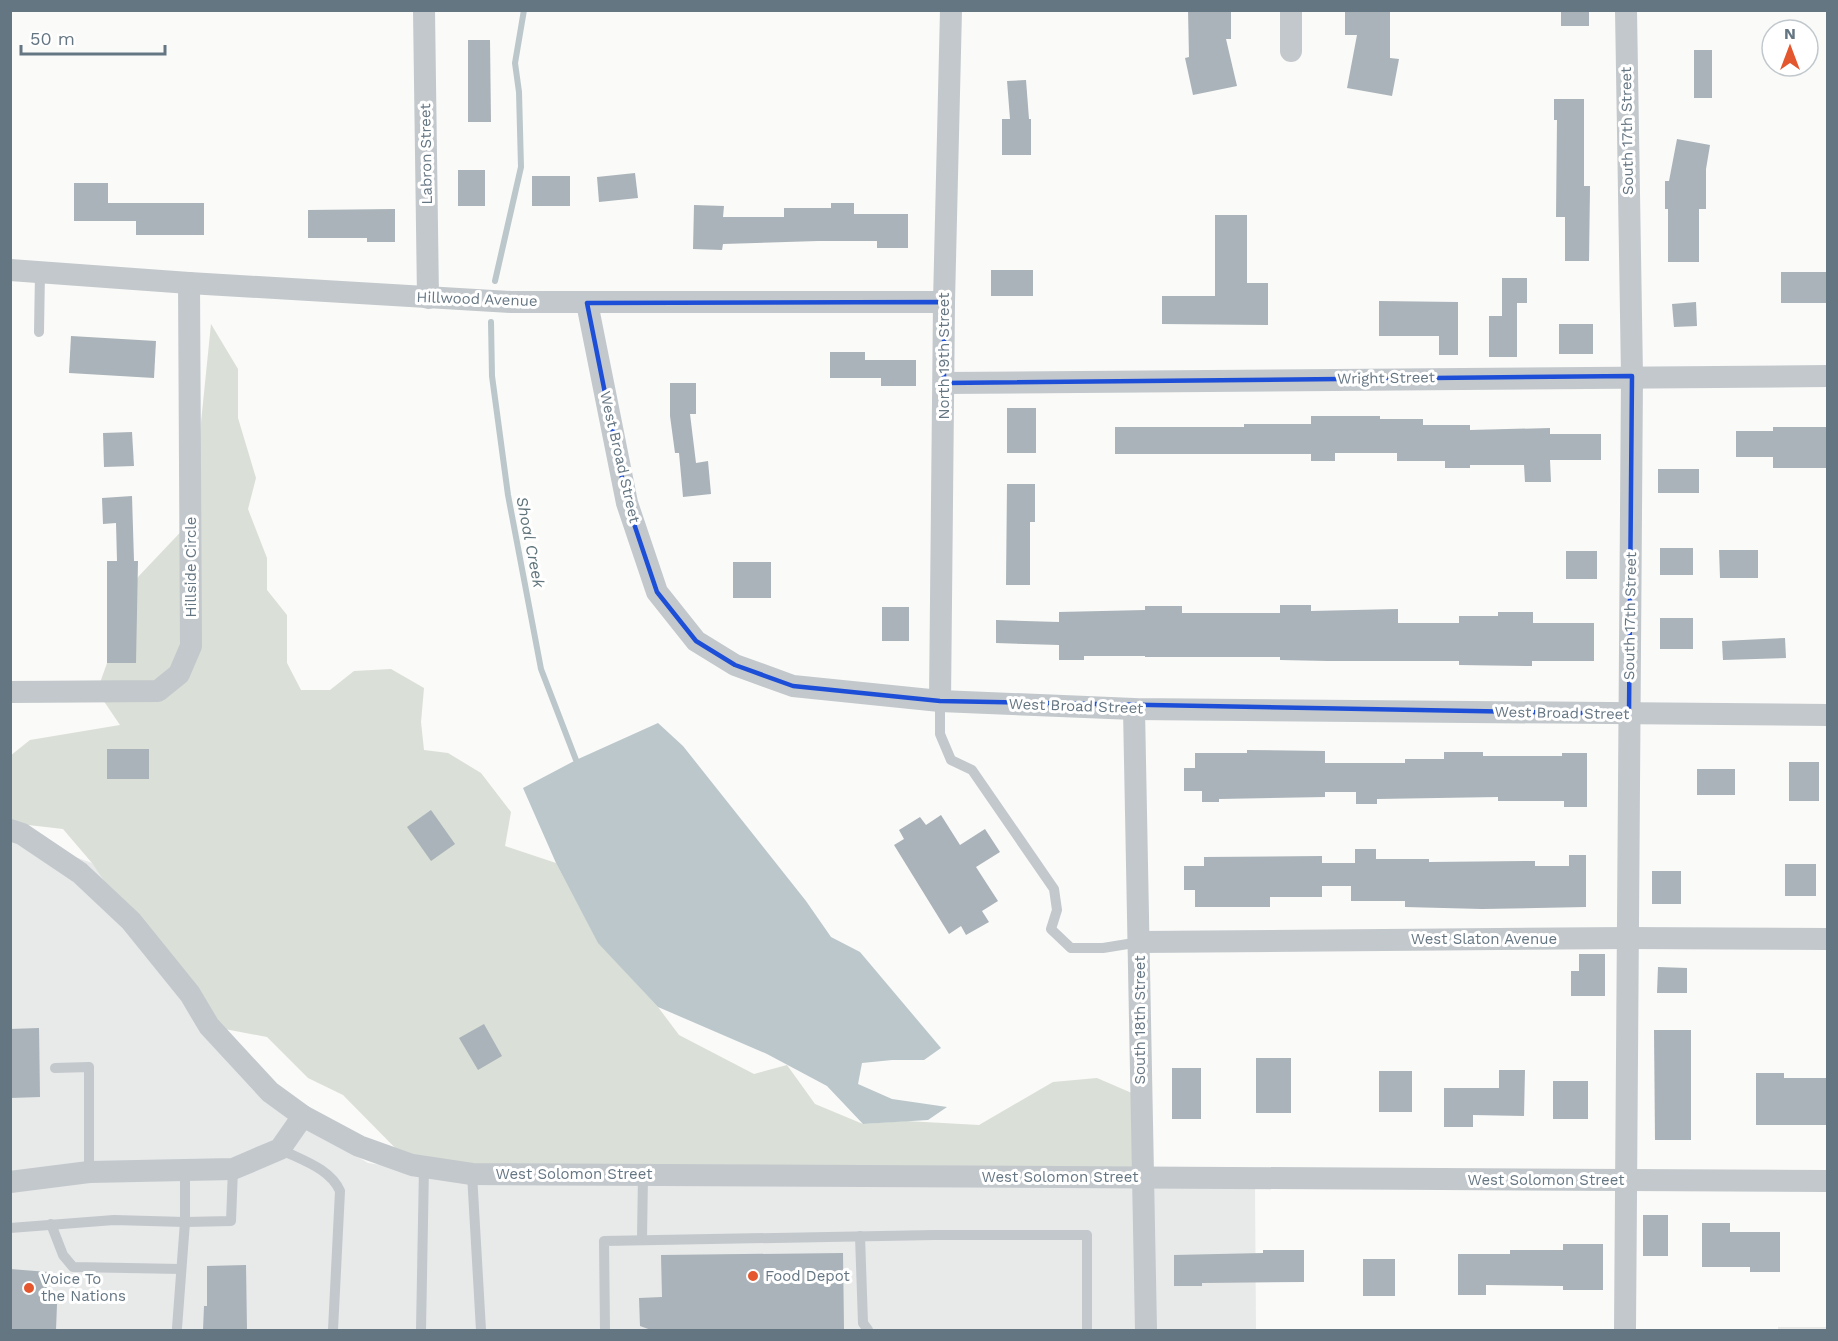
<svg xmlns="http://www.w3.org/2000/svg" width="1838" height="1341" font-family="'Work Sans',sans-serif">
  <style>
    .built { fill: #e8e9e9 }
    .green { fill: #dadfd7 }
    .water { fill: #bbc7cb }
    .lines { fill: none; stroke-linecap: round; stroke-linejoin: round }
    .stream { stroke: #bbc7cb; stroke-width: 6 }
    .building { fill: #aab3b9 }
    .lane { stroke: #c3c8cc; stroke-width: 10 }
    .street { stroke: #c3c8cc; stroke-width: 22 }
    .marked { fill: none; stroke: #1d4ed8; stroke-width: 4.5; stroke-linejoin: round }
    .poi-dot { fill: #e4572e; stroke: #fff; stroke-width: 2 }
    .labels { text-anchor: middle; stroke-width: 6; stroke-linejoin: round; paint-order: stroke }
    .street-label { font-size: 15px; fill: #657683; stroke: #fff }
    .poi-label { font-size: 15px; fill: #657683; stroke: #fff; text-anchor: start }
    .water-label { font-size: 16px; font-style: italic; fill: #60757c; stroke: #fff }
  </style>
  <rect width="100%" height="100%" fill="#fafaf8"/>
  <!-- built -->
  <g class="built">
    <path d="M11,834L92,863L273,1105L368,1163L511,1184L1255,1182L1256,1330H11Z"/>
    <rect x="1778" y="1327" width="49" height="3"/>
  </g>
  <!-- green -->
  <path class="green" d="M211,324L238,369V418L256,478L248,509L267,558V590L287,615V663L301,690H330L354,671L391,669L424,688L421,722L424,750L448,753L481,773L511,812L505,846L556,863L598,942L658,1007L679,1035L754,1074L787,1065L815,1104L863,1124L906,1121L979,1125L1053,1082L1097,1078L1141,1097L1142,1178L412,1165L343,1095L308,1078L267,1037L209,1026L131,921L92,863L63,829L11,823L10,756L30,740L120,725L97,691L138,577L191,521Z"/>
  <!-- water -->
  <path class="water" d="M658,723L683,746L806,901L831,937L860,952L941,1048L924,1060H892L862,1063L858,1084L892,1099L947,1107L928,1120L863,1124L827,1086L767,1054L658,1007L598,943L556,863L523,788L576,760Z"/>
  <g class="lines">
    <!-- stream -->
    <g class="stream">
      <path d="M495,281L521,167L519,92L515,63L524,10"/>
      <path d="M491,322L492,376L508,495L541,669L576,760"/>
    </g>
  </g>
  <!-- building -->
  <g class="building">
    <path d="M1188,10H1231V39H1226L1237,86L1193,95L1185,58L1189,57Z"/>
    <path d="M1345,10H1390V58L1399,59L1392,96L1347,88L1357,35H1345Z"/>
    <rect x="1561" y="10" width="28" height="16"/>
    <path d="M468,40H490L491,122H468Z"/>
    <rect x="1694" y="50" width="18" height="48"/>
    <path d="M1026,80L1029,119H1031V155H1002V119H1010L1007,81Z"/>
    <path d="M1554,99H1584V186H1590L1589,261H1565V217H1556L1557,120H1554Z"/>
    <path d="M1677,139L1710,145L1706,169V209H1699V262H1668V209H1665V181H1669Z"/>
    <rect x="458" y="170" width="27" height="36"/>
    <path d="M635,173L638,198L599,202L597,177Z"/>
    <rect x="532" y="176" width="38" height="30"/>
    <path d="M74,183H108V203H204V235H136V221H74Z"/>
    <path d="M831,203H854V214H908V248H877V241H818L723,244L722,250L693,249L694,205L724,206L723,217H784V208H831Z"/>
    <path d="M395,209V242H367V238H308V210Z"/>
    <path d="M1215,215H1247V283H1268V325L1162,324V296H1215Z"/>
    <rect x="991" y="270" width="42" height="26"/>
    <rect x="1781" y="272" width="46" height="31"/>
    <path d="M1502,278H1527V303H1517V357H1489V316H1502Z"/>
    <path d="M1379,301L1458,302V355H1439V336H1379Z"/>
    <path d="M1696,302L1697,326L1674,327L1672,304Z"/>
    <rect x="1559" y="324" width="34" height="30"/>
    <path d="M71,336L156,341L154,378L69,373Z"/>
    <path d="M830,352H865V360H916V386H881V378H830Z"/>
    <path d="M670,383H696V414H690L696,463L708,461L711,494L683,497L679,453H675L670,416Z"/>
    <rect x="1007" y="408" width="29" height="45"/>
    <path d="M1311,416H1380V419H1423V425H1470V430L1550,428V434H1601V460H1550L1551,482H1525L1524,465H1470V468H1445V461H1397V453H1335V461H1311V454H1115V427H1244V424H1311Z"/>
    <path d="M1773,427H1827V468H1773V457H1736V431H1773Z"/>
    <path d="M132,432L134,466L104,467L103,433Z"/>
    <rect x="1658" y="469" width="41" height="24"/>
    <path d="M1007,484H1035V522H1030V585H1006Z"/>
    <path d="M132,496L134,561H138L136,663H107V561H117L116,523L103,524L102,498Z"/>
    <rect x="1660" y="548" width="33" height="27"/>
    <path d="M1719,550H1758V578H1720Z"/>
    <rect x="1566" y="551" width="31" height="28"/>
    <rect x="733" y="562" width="38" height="36"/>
    <path d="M1280,605H1311V611L1398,609V623H1459V616H1498V612H1533V623H1594V661H1532V666L1459,665V661H1328L1280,660V657H1145V656H1084V660H1059V645L996,643V620L1059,622V612L1145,610V606H1182V613H1280Z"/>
    <rect x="882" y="607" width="27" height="34"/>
    <rect x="1660" y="618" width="33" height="31"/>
    <path d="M1785,638L1786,658L1723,660L1722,641Z"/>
    <rect x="107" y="749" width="42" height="30"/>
    <path d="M1247,750L1325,751V763H1405V759H1444V752H1483V756H1562V753H1587V807H1564V801H1498V797L1377,799V804H1356V792H1325V797L1219,799V802H1202V791H1184V768H1195V753H1247Z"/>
    <rect x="1789" y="762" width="30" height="39"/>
    <rect x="1697" y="769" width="38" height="26"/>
    <path d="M431,810L455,844L431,861L407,827Z"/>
    <path d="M941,815L960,845L985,829L1000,852L976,867L998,901L982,911L989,922L966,935L961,926L949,934L894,845L904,839L899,830L920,817L926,825Z"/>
    <path d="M1355,849H1376V859H1429V862L1535,861V866H1569V855H1586V907L1482,909L1405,907V901H1351V886H1322V897H1270V907H1195V890H1184V866H1204V857L1322,856V863H1355Z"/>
    <rect x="1785" y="864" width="31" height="32"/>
    <rect x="1652" y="871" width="29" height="33"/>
    <path d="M1579,954H1605V996H1571V971H1579Z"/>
    <path d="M1658,967L1687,968V993H1657Z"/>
    <path d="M484,1024L502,1056L478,1070L459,1038Z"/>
    <path d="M39,1028L40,1097L10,1098V1029Z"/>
    <path d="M1654,1030H1691V1140H1655Z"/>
    <rect x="1256" y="1058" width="35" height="55"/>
    <rect x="1172" y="1068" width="29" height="51"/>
    <path d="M1499,1070H1525L1524,1116L1473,1115V1127H1444V1088H1499Z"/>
    <rect x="1379" y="1071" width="33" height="41"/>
    <path d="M1756,1073H1784V1078H1827V1125H1756Z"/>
    <rect x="1553" y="1081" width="35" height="38"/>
    <rect x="1643" y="1215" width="25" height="41"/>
    <path d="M1702,1223H1730V1232H1780V1272H1750V1267H1702Z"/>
    <path d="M1563,1244H1603V1290H1563V1286L1486,1285V1295H1458V1254H1510V1250H1563Z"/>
    <path d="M1263,1250H1304V1282L1202,1283V1286H1174V1255L1263,1253Z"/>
    <path d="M843,1253L844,1330H651L640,1326L639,1298L662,1297L661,1255Z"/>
    <rect x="1363" y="1259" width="32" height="37"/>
    <path d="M246,1265L247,1330H203L204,1306H207V1266Z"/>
    <path d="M10,1269L48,1272L46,1304H57L56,1330H10Z"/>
  </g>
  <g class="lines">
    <!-- lane -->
    <g class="lane">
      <path d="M39,332L40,272"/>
      <path d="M940,701V734L951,760L972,770L1054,889L1057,910L1051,929L1071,948H1103L1140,942"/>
      <path d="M55,1068L89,1067V1172"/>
      <path d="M280,1149C301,1160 330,1168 340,1191L333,1330"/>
      <path d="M472,1174L481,1330"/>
      <path d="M51,1224L63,1255L73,1267L181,1269"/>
      <path d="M10,1228L114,1220L185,1222L231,1221L233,1169"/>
      <path d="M860,1236L863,1323L868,1330"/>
      <path d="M642,1239L643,1175"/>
      <path d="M177,1328L185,1222V1172"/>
      <path d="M421,1330L424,1167"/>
      <path d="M605,1330L604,1241L934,1235H1087V1330"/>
    </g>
    <!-- street -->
    <g class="street">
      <path d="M424,10L428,298"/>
      <path d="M1291,51V10"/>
      <path d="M10,270L189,283L511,302H944"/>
      <path d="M587,303L627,503L657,592L696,641L735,665L793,686L940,701L1134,709L1828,715"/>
      <path d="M944,383L1828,376"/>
      <path d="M10,692L158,691L179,674L191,646L189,283"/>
      <path d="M940,701L944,302L951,10"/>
      <path d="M1134,709L1146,1330"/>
      <path d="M10,830L22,834L80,873L131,921L190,994L209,1026L270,1092L303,1116L359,1146L412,1165L472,1174L1828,1181"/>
      <path d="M1140,942L1628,938L1828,939"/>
      <path d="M10,1182L89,1172L233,1169L280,1149L303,1116"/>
      <path d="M1625,1330L1632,376L1626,10"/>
    </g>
  </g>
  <!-- marked area -->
  <path class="marked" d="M944,302V383L1632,376L1629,714L940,701L793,686L735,665L696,641L657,592L627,503L587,303Z"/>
  <!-- markers -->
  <g class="poi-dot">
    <circle cx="753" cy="1276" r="6"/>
    <circle cx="29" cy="1288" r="6"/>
  </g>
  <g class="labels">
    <!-- street labels -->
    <g class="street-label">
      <text transform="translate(1627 131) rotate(-91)" y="5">South 17th Street</text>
      <text transform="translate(426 154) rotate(-91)" y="5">Labron Street</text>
      <text transform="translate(477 299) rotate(2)" y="5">Hillwood Avenue</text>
      <text transform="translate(944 356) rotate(-90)" y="5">North 19th Street</text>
      <text transform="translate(1386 378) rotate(-1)" y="5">Wright Street</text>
      <text transform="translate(620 457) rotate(77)" y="5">West Broad Street</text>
      <text transform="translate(191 567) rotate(-90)" y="5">Hillside Circle</text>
      <text transform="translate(1630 616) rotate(-89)" y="5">South 17th Street</text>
      <text transform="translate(1076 706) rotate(2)" y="5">West Broad Street</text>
      <text transform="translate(1562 713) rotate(1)" y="5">West Broad Street</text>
      <text x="1484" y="944">West Slaton Avenue</text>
      <text transform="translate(1140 1020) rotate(-90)" y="5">South 18th Street</text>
      <text x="574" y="1179">West Solomon Street</text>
      <text x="1060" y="1182">West Solomon Street</text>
      <text x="1546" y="1185">West Solomon Street</text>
    </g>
    <!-- poi labels -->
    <g class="poi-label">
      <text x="765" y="1281">Food Depot</text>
      <text x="41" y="1284">Voice To<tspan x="41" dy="17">the Nations</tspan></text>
    </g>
    <!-- water labels -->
    <g class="water-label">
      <text transform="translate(531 542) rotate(79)" y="6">Shoal Creek</text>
    </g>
  </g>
  <!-- border -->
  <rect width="1838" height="1341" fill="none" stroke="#657683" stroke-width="24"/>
  <!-- north arrow -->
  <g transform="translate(1790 48)"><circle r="28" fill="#ffffff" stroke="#c1c8cd" stroke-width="1.5"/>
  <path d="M0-4.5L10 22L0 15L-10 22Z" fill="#e4572e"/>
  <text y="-9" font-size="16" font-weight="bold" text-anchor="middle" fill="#657683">N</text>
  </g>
  <!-- scale -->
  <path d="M21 45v9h144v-9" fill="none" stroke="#657683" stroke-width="3"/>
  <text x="30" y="45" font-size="18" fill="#657683" stroke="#ffffff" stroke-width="4.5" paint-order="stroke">50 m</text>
</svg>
